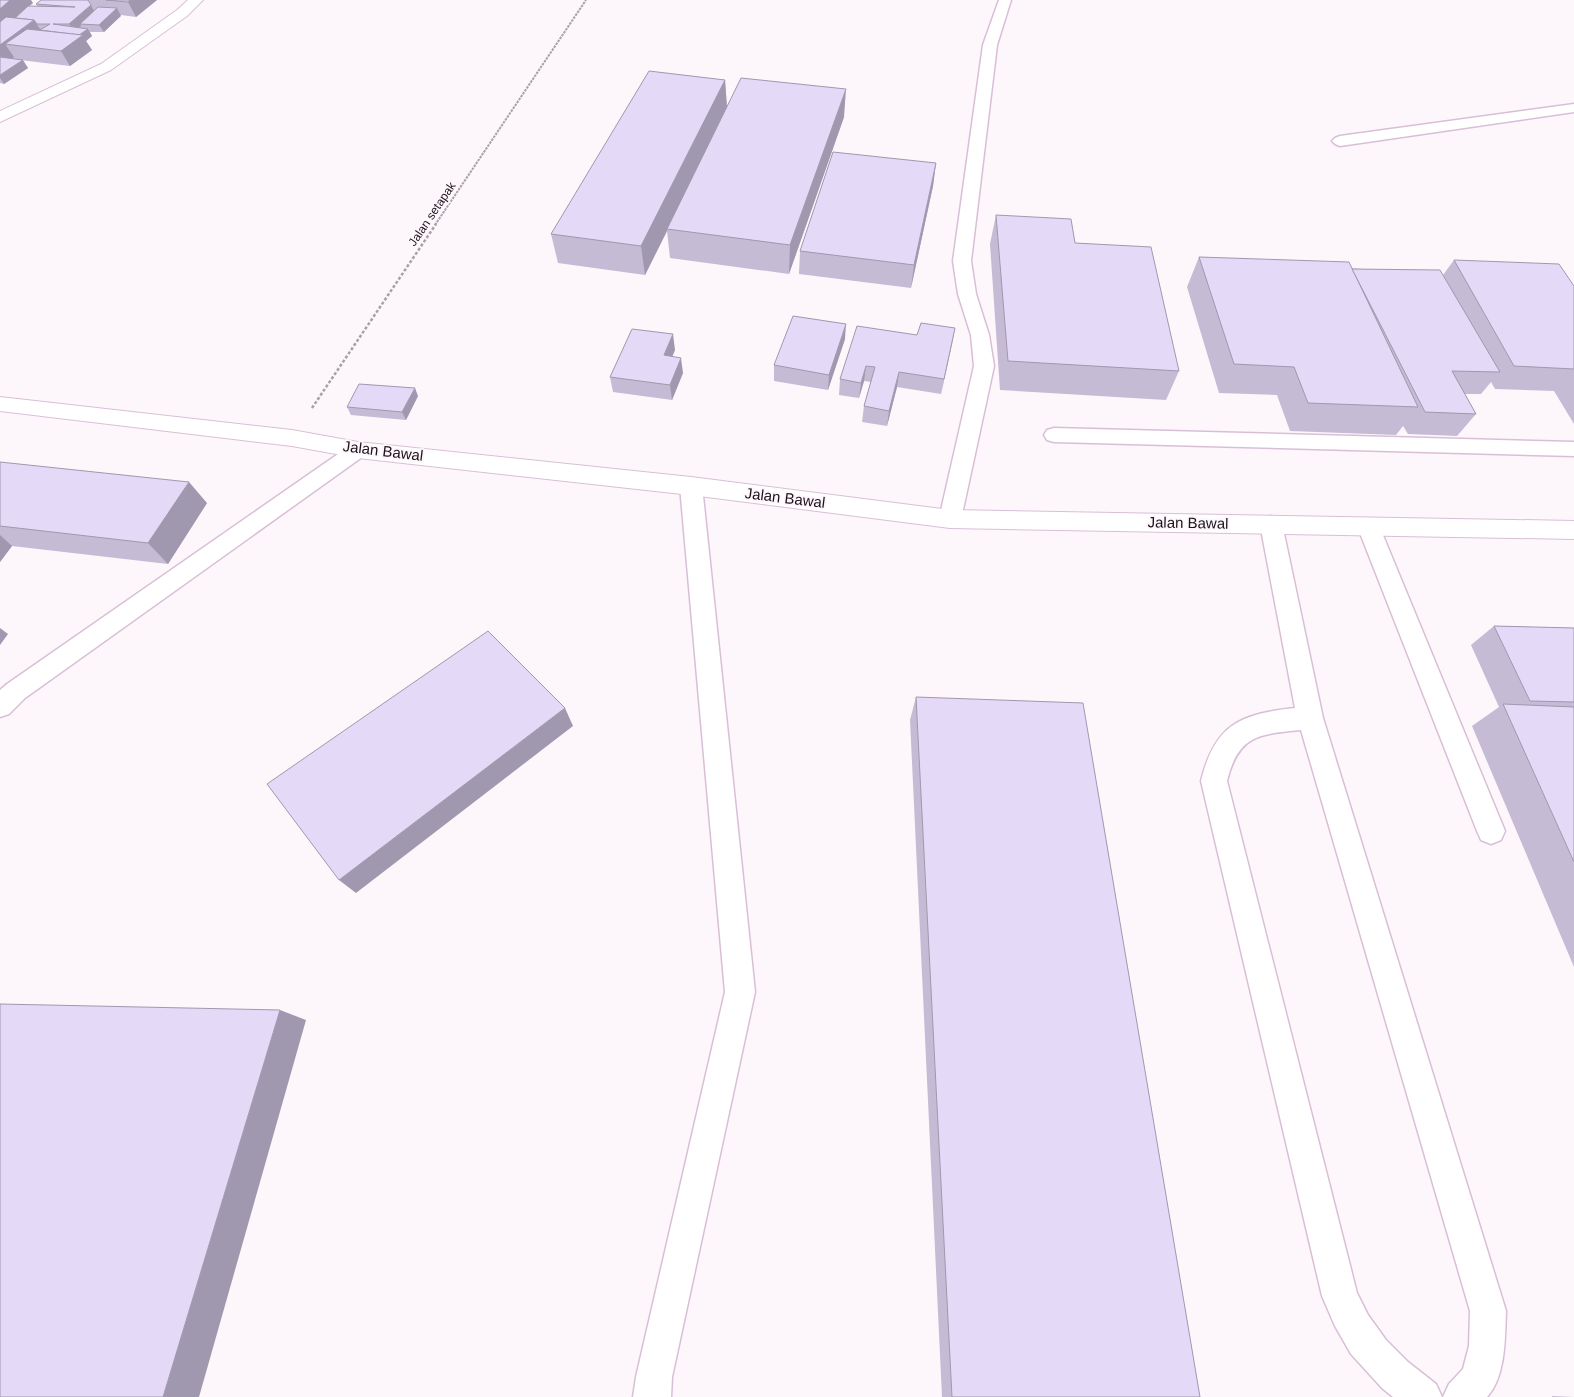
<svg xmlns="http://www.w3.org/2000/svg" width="1574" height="1397" font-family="Arial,sans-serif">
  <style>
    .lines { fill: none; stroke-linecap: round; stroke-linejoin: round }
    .service-casing { stroke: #d9bfd6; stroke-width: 3 }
    .minor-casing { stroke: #d9bfd6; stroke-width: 2 }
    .path-far1 { stroke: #a8a1a7; stroke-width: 2; stroke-dasharray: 2.5 1; stroke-linecap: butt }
    .path { stroke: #a8a1a7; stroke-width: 2.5; stroke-dasharray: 3 2; stroke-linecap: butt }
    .service { fill: #fff; fill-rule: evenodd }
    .minor { fill: #fff; fill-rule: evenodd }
    .wall { fill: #c5bbd5 }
    .shaded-wall { fill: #a098ae }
    .building { fill: #e5d9f8; stroke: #a098ae }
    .labels { text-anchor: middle; stroke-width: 4; stroke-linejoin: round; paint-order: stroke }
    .far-street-label { font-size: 12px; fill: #1c131b; stroke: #fdf7fc }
    .street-label { font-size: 15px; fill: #1c131b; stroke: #fdf7fc }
  </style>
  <rect width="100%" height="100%" fill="#fdf7fc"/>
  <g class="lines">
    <defs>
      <g id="service">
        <path d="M999,0H1011L997,45L971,261L976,294L989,335L994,366L961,519L958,525L950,527L942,525L939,519L974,366L971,335L958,294L953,261L983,45Z"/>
        <path d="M1574,104V112L1340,146L1335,144L1332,141L1335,138L1340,136Z"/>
        <path d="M1054,428L1574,442V456L1054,442L1047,440L1044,435L1047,430Z"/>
        <path d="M358,443L365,445L368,450L365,455L25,698L9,714L0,717V690L7,684L351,445Z"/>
        <path d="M691,478L699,480L702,486L755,992L672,1377L671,1397H633L636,1377L725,992L680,486L683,480Z"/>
        <path d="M1271,516L1279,518L1282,524L1323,718L1506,1311C1505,1336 1506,1377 1487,1397H1443L1449,1384L1463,1369L1469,1346L1470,1311L1301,730C1259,734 1238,735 1227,781L1357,1293L1368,1315L1386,1340L1408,1362L1436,1384L1442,1397H1393L1382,1388L1351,1354L1335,1326L1322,1296L1201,781C1215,724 1240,714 1295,708L1260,524L1263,518Z"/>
        <path d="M1369,520L1377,522L1380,528L1505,831L1501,840L1491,844L1481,840L1477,831L1358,528L1361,522Z"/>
      </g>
      <g id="minor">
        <path d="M188,0H203L187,16L111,70L0,122V111L101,64L177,10Z"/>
        <path d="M0,397L292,430L358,442L691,477L950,510L1574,521V539L950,528L691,495L358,458L292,446L0,411Z"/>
      </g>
    </defs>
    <!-- service casing -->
    <use href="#service" class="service-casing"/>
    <!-- minor casing -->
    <use href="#minor" class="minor-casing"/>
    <!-- path-far1 -->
    <path class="path-far1" d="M435,225L586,0"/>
    <!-- path -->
    <path class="path" d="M312,408L436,224"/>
    <!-- service -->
    <use href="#service" class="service"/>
    <!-- minor -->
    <use href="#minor" class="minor"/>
  </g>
  <!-- wall -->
  <g class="wall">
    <path d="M0,0L33,3L29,6L38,7L36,4L41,0H157L136,17L121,15L104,32H90L92,36L86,41L92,50L70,66L20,60L28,68L4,84L0,83Z"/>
    <path d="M725,80L727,107L844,117L789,274L670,258L667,231L645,275L558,263L551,234Z"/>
    <path d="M936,163L933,186L911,288L799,274L800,251Z"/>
    <path d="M996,215L1075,243L1179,371L1166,400L1000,390L990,244Z"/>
    <path d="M1199,257L1443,275L1454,260L1574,286V424L1554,391L1495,389L1491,382L1481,394H1465L1476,414L1457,436L1408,434L1403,426L1396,435L1290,431L1277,395L1219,393L1187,287Z"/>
    <path d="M955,328L941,394L897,387L887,426L862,422L864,406L871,382L864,381L859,398L839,395L840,379L917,335Z"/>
    <path d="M845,339L828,390L774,381V365Z"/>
    <path d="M675,350L672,357L683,373L672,400L613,392L610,377Z"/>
    <path d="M418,396L406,420L351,415L347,407Z"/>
    <path d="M0,462L207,503L168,564L12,546L0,562Z"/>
    <path d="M1494,626L1574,628V967L1472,726L1499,707L1471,645Z"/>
    <path d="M916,697L1200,1397H942L910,720Z"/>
    <path d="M1552,1396L1574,1397H1552Z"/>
  </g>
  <!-- shaded-wall -->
  <g class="shaded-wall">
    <path d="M10,0H31L33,3L6,26L0,28V9Z"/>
    <path d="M130,0H157L136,17L128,2Z"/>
    <path d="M91,5L95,13L80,24L81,26L74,32L69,24Z"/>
    <path d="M117,8L121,16L104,32L99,25Z"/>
    <path d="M34,20L44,35L5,44L14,57L5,64L0,56V45Z"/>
    <path d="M88,29L92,36L86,41L92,50L70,66L61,51L71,41Z"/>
    <path d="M23,60L28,68L4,84L0,78V75Z"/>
    <path d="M725,80L727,108L667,229V231L645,275L641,246Z"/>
    <path d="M846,89L844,117L789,274L790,245Z"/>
    <path d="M936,163L933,186L911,288L914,265Z"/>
    <path d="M846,324L845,339L828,390L829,375Z"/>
    <path d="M955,328L952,344L941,394L944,379Z"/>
    <path d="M673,334L675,350L666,371L664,355Z"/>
    <path d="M681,358L683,373L672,400L670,385Z"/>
    <path d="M866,366L864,381L859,398L861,383Z"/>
    <path d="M899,372L897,387L887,426L889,411Z"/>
    <path d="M415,388L418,396L406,420L402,412Z"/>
    <path d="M189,482L207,503L168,564L148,543Z"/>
    <path d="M0,535L12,546L0,562Z"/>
    <path d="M0,628L8,634L0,645Z"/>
    <path d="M565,708L573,726L356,893L339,880Z"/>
    <path d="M280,1010L306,1020L199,1397H163Z"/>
  </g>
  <!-- building -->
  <g class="building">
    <path d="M0,0H10L0,9Z"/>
    <path d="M41,0H88L91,5L69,24H53L88,29L79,35L40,30L50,24H37L34,20L15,18L28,6L75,7L36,4Z"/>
    <path d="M106,0H130L128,2Z"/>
    <path d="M98,7L117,8L99,25L80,24Z"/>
    <path d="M6,17L34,20L0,45V22Z"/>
    <path d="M27,29L83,35L61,51L5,44Z"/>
    <path d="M0,57L23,60L0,75Z"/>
    <path d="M649,71L725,80L641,246L551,234Z"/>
    <path d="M741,78L846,89L790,245L667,229Z"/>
    <path d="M833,152L936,163L914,265L800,251Z"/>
    <path d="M996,215L1071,219L1075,243L1151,247L1179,371L1008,361Z"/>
    <path d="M1199,257L1349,262L1418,407L1308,403L1294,367L1234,364Z"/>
    <path d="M1454,260L1559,264L1574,286V369L1514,366Z"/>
    <path d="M1352,269L1440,270L1500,372L1452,371L1476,414L1425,412Z"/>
    <path d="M793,316L846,324L829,375L774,365Z"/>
    <path d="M921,323L955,328L944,379L899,372L889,411L864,406L875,367L866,366L861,383L840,379L857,326L917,335Z"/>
    <path d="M632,329L673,334L664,355L681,358L670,385L610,377Z"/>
    <path d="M359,384L415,388L402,412L347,407Z"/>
    <path d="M0,462L189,482L148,543L0,526Z"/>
    <path d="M1494,626L1574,628V702L1530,701Z"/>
    <path d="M488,631L565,708L339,880L267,784Z"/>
    <path d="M916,697L1083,703L1200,1397H952Z"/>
    <path d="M1503,704L1574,707V862Z"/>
    <path d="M0,1004L280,1010L163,1397H0Z"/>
  </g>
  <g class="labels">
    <!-- far-street labels -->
    <g class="far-street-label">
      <text transform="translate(432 214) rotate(-56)" y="4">Jalan setapak</text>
    </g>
    <!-- street labels -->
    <g class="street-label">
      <text transform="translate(383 451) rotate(7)" y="5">Jalan Bawal</text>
      <text transform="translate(785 498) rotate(7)" y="5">Jalan Bawal</text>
      <text transform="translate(1188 523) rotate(1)" y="5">Jalan Bawal</text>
    </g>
  </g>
</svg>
